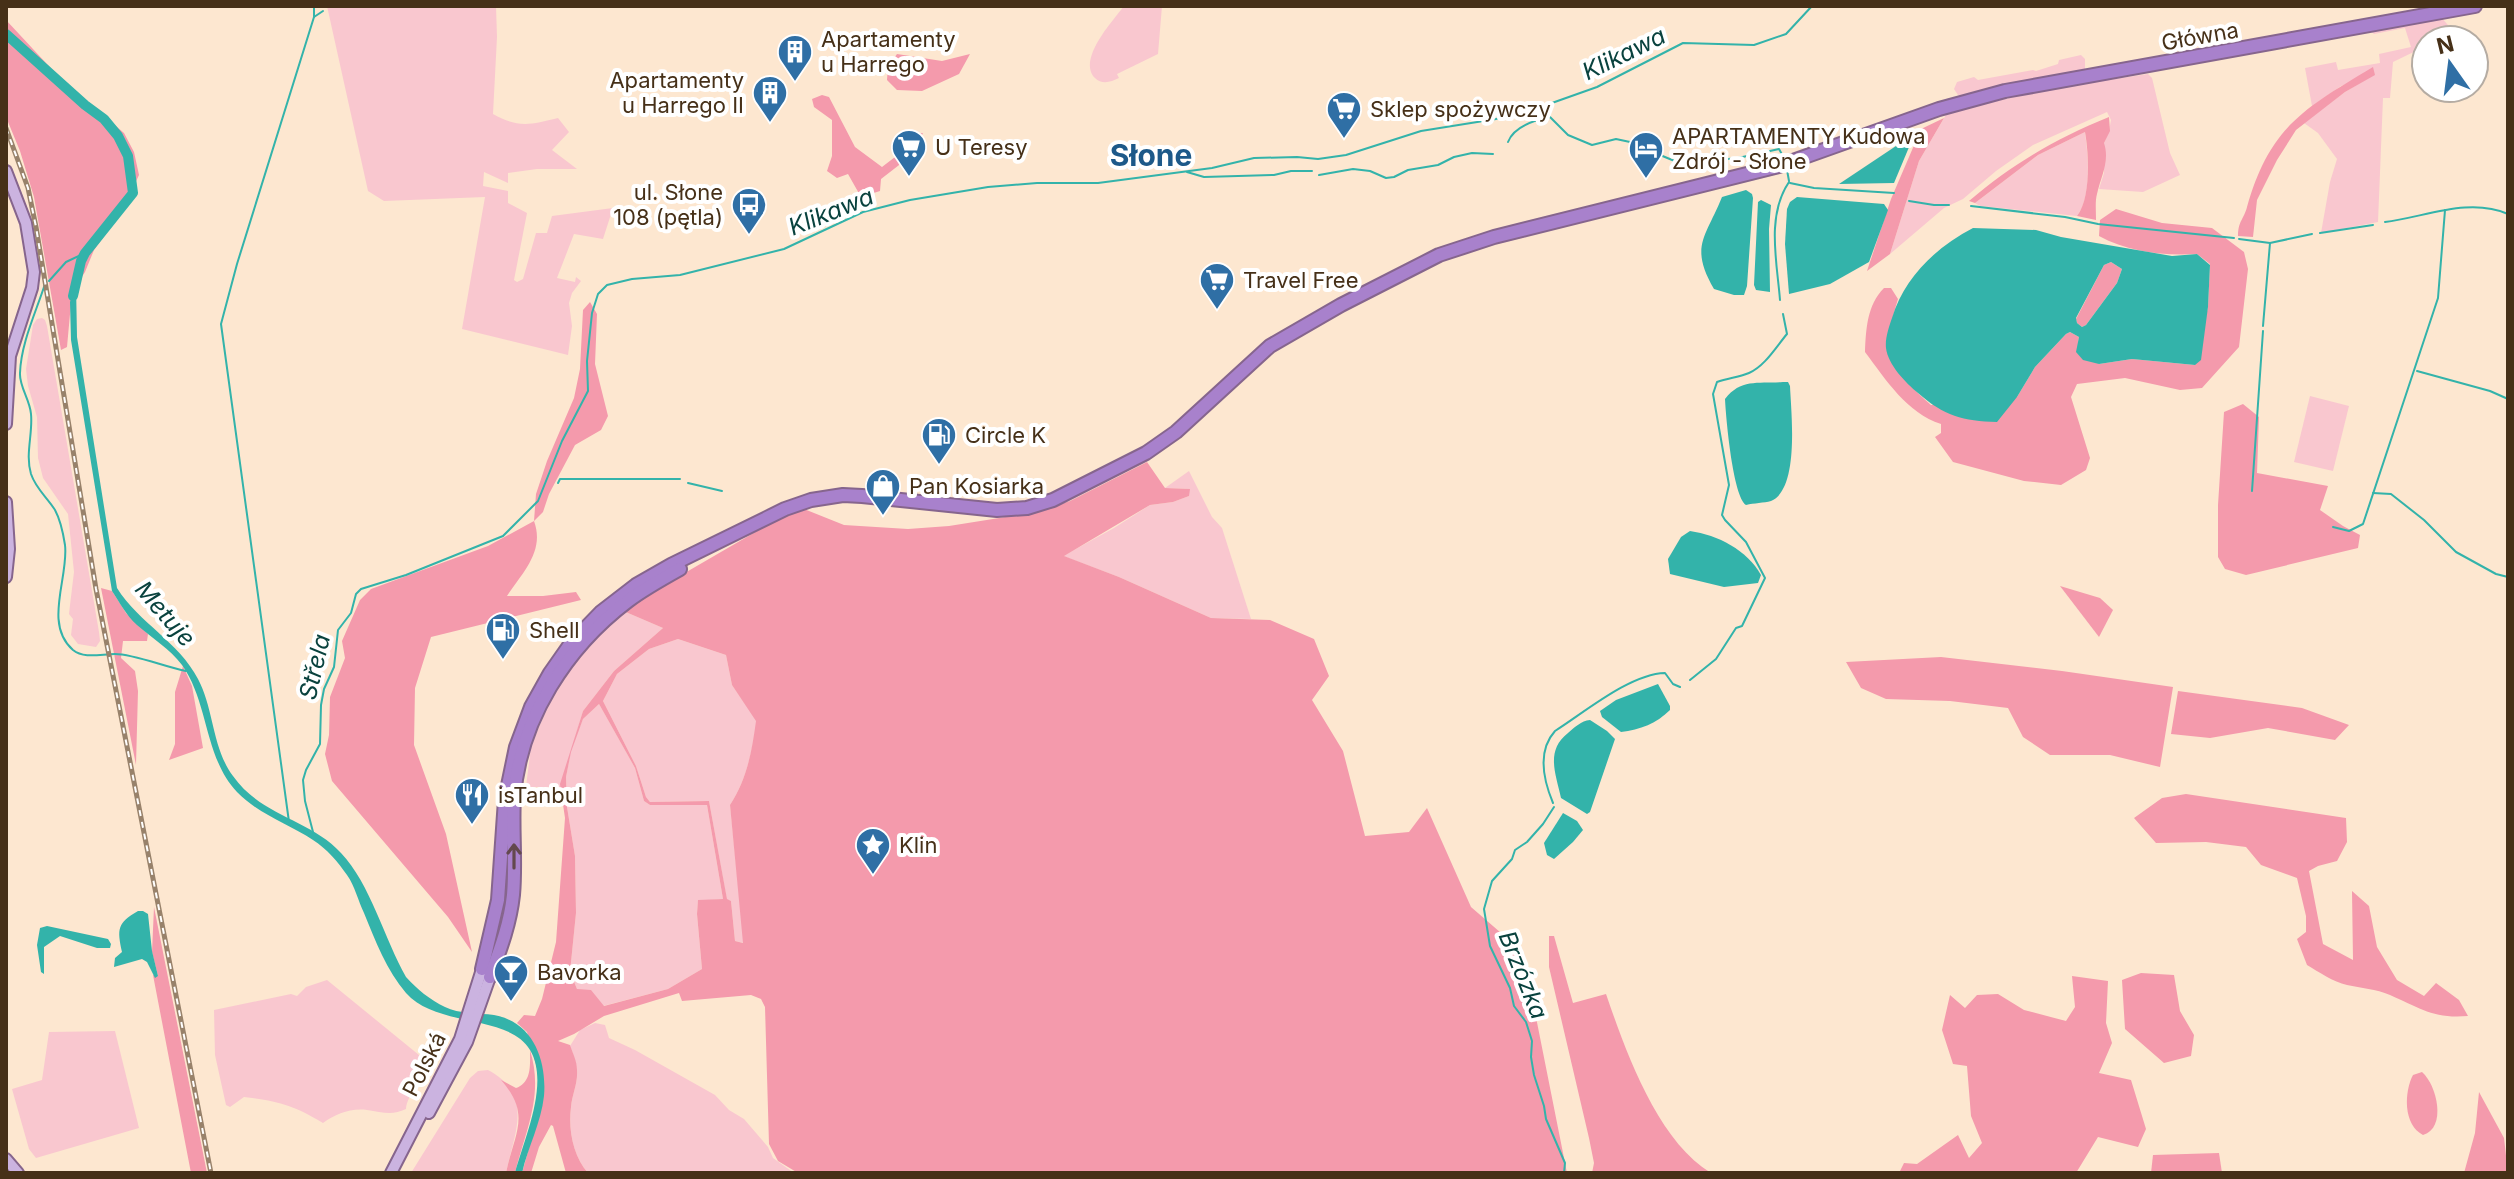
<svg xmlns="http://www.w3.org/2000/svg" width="2514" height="1179" font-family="Inter,sans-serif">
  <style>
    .green { fill: #f9c7cf }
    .forest { fill: #f49aac; fill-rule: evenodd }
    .water { fill: #33b3aa; fill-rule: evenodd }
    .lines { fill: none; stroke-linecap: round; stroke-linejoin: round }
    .stream { stroke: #33b3aa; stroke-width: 2 }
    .river { stroke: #33b3aa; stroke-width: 10 }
    .major-casing { stroke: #86658d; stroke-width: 14 }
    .highway-casing { stroke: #86658d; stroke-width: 16 }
    .major { stroke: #cbb3e0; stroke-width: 10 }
    .highway { stroke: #a881cc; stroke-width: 12 }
    .rail-casing { stroke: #98826b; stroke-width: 5 }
    .rail { stroke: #fff; stroke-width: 2; stroke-dasharray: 6; stroke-linecap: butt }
    .oneway { stroke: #63484e }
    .labels { text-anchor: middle; stroke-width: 8; stroke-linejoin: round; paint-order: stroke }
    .street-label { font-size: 22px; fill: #463018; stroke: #fff }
    .poi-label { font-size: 22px; fill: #463018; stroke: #fff; text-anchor: start }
    .water-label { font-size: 24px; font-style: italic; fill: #09423e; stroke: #fff }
    .district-label { font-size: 30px; font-weight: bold; fill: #1d5989; stroke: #fff }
  </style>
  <rect width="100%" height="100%" fill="#fde7d0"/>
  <!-- green -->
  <g class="green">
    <path d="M327,6H496L497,37L493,114C518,128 530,125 558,118L569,132L552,150L577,169H537L508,173V183L484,172L483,186L508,191V203L527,213L514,280L517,282L523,279L536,233H547L552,216L613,208L603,239L574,234L557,278L575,282L576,277L581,281L572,293L569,303L572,326L568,355L462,329L485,197L384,201L368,191Z"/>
    <path d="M1124,6H1162L1158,54L1117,74L1119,78C1111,82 1102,85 1095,78C1077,59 1113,21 1124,6Z"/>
    <path d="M2441,17L2459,38L2426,40V46L2393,62L2390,98H2383L2378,222L2321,233L2330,182L2337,159L2318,133L2304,123L2345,92L2375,74L2341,86L2312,106L2305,68L2336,62L2338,70L2380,63L2379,54L2411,47L2405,28L2374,34L2369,29Z"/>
    <path d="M2081,55L2085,59V70L2022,81L1963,97L1958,95L1954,89L1957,82L1974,77L1978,80L2033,70L2036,71L2058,64L2059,60Z"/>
    <path d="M2148,74L2152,78L2170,153L2180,175L2143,192L2099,189L2104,173V143L2109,131L2111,120L2107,112L2033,145L1996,171L1963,199L1944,208L1890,254L1919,161L1947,113L2046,89Z"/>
    <path d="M2085,132C2088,155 2092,197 2077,216L1980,206L1975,203L2038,155Z"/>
    <path d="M42,318L45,320L47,326L99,632L100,641L96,647L78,644L71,635L73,619L69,614L70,605L74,572L68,514L43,478L38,458L37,417L28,386L26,369L33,325L37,319Z"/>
    <path d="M2310,396L2349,406L2333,471L2294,462Z"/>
    <path d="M1189,471L1212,517L1222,528L1251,619L1211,618L1119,577L1063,556L1114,528L1150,505L1173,502L1189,496V489L1165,488Z"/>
    <path d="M621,610L663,628L614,671L583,711L574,741L583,719L599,704L635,768L644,801L650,805H707L723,899L698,901L697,914L702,969L668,989L603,1006L577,989L570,972L576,913L575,856L567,807L566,777L570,756L561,787H526L531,746L551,699L570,665Z"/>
    <path d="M678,639L726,655L732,685L757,721C752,751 747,779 730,805L744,943L735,941L731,901L727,900L709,801L650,802L646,797L636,766L603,701L617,674L649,649Z"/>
    <path d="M327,980L430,1064C423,1078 407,1095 406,1109C392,1116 382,1112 367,1110C350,1108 336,1114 323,1123C293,1105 278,1101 244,1097L230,1107L226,1105L215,1055L214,1010L291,994L297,996L306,987Z"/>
    <path d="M595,1023L605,1025L609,1038L635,1050L715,1095L729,1110L744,1119L768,1147L773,1158L794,1173H588C573,1156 568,1129 571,1107C572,1094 578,1084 577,1070C576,1061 573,1054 570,1046L580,1030Z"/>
    <path d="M115,1031L139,1128L36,1158L29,1149L12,1089L42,1080L49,1032Z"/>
    <path d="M488,1070C535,1095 514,1134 506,1173H411L470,1078L478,1071Z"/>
  </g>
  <!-- forest -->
  <g class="forest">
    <path d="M6,20L59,77L124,133L134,152L139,175L121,213L94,250L85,272L72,292L67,347L61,350L34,197L20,151L6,117Z"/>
    <path d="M897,54L942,61L970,54L959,74L922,91L897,90L887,80L888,66Z"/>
    <path d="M2373,67L2375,75L2345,92L2296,130L2277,160L2257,200L2253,237L2238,236C2238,221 2244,219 2247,207C2270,126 2305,108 2373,67Z"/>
    <path d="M822,95L829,97L855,147L882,167L895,157L905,135L923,133L912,155L881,179L880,191L861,197L848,174L837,178L827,171L832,156V120L814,107L812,99Z"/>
    <path d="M2109,117L2110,131L2104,143C2110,161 2101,176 2097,194C2095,201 2096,211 2096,220L2077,216C2091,198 2089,154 2085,132L2038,155L1975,203L1969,201C2012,164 2057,138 2109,117Z"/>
    <path d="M1944,118L1919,161L1890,254L1867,271L1891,199L1921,129Z"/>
    <path d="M2116,209L2162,223L2212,228L2244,252L2248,269L2239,347L2202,388L2180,390L2125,378L2077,384L2071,397L2090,458L2086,470L2061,485L2024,481L1953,462L1935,437L1941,433V424C1907,413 1886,380 1865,352C1866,329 1867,305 1884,288H1891L1898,299C1881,354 1888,367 1931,405L2017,397L2035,367L2066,334L2070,332L2079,337L2078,345L2099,364L2132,359L2195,365L2208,307L2210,264L2197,254C2164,256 2128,252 2099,236L2100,220Z"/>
    <path d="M2111,262L2122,269L2117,283L2086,325L2082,327L2077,323L2076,319L2104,265Z"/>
    <path d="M590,302L597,314L595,364L608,416L601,430L575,445L549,494L543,512L534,521C545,551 523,572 507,596H543L576,592L581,600L431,637L415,688L414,745L446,834L472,952L448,917L332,781L325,754L329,735L330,697L345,658L342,641L360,600L371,589L488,546L534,521L536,494L547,461L574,398L580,369L583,310Z"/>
    <path d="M2243,404L2259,417L2257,473L2328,486L2320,510L2343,526L2360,535L2358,548L2246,575L2225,569L2218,557V505L2224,412Z"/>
    <path d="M1147,462L1165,488L1190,489L1189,496L1173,502L1150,505L1064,556L1119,577L1211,618L1270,620L1314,639L1329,676L1312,700L1343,751L1365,836L1409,832L1427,808L1471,907L1523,952L1567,1173H798L778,1161L769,1144L765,1007L761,999L751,995L682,1001L679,993L604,1016L574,1034L558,1041L570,1045C573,1054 577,1061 577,1070C578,1084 572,1094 571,1107C568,1129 573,1156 588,1173H566L553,1126L551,1125L539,1147L531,1173H522L544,1094L527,1032L517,1023L524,1015L535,1016L542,999L556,942L565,818L560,784L583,711L614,671L663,628L621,610L769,524L804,509L844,525L908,529L949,526L1037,512L1070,501ZM678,639L726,655L732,685L756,721C752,751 747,779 730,805L743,943L735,941L731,901L727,899L709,801L650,802L646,797L636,766L603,701L617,674L649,649ZM599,704L635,768L644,801L650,805H707L723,899L698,900L697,914L702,969L668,989L604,1006L591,990L577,989L570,972L576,913L575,856L567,807L566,777L571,752L583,719Z"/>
    <path d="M2060,586L2100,598L2113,610L2099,637Z"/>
    <path d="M101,588L112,591L126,613L148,634L147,641H123L121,658L135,671L138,691L136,765Z"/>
    <path d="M1941,657L2062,671L2173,687L2160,767L2110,755H2050L2023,737L2008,708L1950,701L1886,699L1861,688L1846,662Z"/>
    <path d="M183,666L192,686L203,748L169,760L175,744V692Z"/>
    <path d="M2178,691L2302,708L2349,725L2335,740L2268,728L2210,738L2171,734Z"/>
    <path d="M2186,794L2346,818L2347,842L2337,861L2318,866L2309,871L2323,944L2353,960L2352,891L2369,906L2377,947L2397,980L2424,996L2436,983L2459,1000L2468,1016C2433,1019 2420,1008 2390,995C2376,989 2361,988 2347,985C2333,982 2319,972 2307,965L2297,939L2306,932V916L2297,878L2261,865L2246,847L2206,842L2156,843L2134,818L2162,798Z"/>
    <path d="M154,907L207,1173H191L153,975L158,976L152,952Z"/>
    <path d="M1549,936H1554L1573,1003L1606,994C1626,1052 1657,1140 1711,1173H1592L1594,1163L1589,1138L1549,967Z"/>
    <path d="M2141,973L2174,975L2180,1011L2194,1035L2191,1056L2164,1063L2125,1029L2122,980Z"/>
    <path d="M2072,976L2108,981L2106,1023L2112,1043L2099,1073L2131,1080L2146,1129L2138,1147L2098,1137L2076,1173H1899L1904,1163L1917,1164L1958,1135L1969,1158L1982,1143L1971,1116L1967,1066L1953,1064L1942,1030L1950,995L1965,1008L1977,995L1998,994L2024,1010L2066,1021L2075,1007Z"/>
    <path d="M530,1050C544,1095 526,1129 515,1173H506C514,1133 532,1115 501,1080L516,1088C532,1082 530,1065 530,1050Z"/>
    <path d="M2422,1072C2437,1085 2447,1128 2423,1135C2403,1125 2404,1092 2413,1075Z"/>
    <path d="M2479,1092L2504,1138L2508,1173H2464L2475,1133Z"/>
    <path d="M2219,1153L2222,1173H2151L2153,1155Z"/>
  </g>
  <!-- water -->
  <g class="water">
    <path d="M1908,138L1912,140L1894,183L1839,184Z"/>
    <path d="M1746,190L1752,194L1753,198L1747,286L1744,295H1734L1714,289C1689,246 1706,237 1722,197Z"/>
    <path d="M1797,197L1884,204L1888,210L1869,262L1830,284L1789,294L1785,244L1787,209L1790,202Z"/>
    <path d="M1761,200L1771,205L1769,229L1770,292L1756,290L1754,285L1758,202Z"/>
    <path d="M1973,228L2036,230L2061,237L2172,256L2197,254L2210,265L2208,307L2201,360L2195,365L2132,359L2099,364L2083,360L2076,352L2079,337L2070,332L2066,334L2035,367L2017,397L1997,422C1963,421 1944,416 1918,393C1906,383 1888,365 1886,348C1885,338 1889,327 1892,318C1904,278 1936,247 1973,228ZM2111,262L2122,269L2117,283L2086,325L2082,327L2077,323L2076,318L2104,265Z"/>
    <path d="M76,284L77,337L117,588C139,623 179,642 198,679C214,709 212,748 233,776C262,817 310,819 341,853C370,883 385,940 406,977C417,989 430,1000 445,1007C459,1014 478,1013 494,1015C533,1022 547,1060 544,1096C541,1123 528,1147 522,1173H515C524,1139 550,1083 530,1050C509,1014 437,1028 406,993C387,971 375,940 364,913C358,901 355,886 347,875C338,862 327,849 313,840C289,824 258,814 237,792C204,757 209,703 182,665C170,649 152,638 137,625C126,615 120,603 112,591L71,340L70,302Z"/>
    <path d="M1783,382H1788L1790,386C1791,411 1800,489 1771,501C1764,503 1754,503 1746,505C1733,496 1726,419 1725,399C1741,378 1759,384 1783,382Z"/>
    <path d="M1690,531C1718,535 1747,550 1761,575L1758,583L1724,587L1670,574L1668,559L1681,537Z"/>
    <path d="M1658,684L1670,706V710C1657,723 1640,730 1621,732L1602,717L1600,711L1616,700Z"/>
    <path d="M1590,720L1607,731L1615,739L1590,812L1587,814L1561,798C1556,774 1545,751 1568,733C1575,727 1581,721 1590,720Z"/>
    <path d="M1563,813L1577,821L1583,830L1573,842L1554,859L1547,855L1544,843Z"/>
    <path d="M138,911H143L148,914L152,951L158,976L155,978L147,962L142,959L114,967L115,958L122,952C117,929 117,923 138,911Z"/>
    <path d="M47,926L108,939L111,944L110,948H97L60,936L44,947V974L41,972L37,945L40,928Z"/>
  </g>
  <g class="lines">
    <!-- stream -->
    <g class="stream">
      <path d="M314,17L323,11"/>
      <path d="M1508,142C1514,126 1535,120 1550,117L1568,135L1592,145L1616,139L1630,142"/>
      <path d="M1636,145L1677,162L1688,163L1738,158L1779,149L1784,158"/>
      <path d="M1787,170L1789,181"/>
      <path d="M1187,172L1204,177L1274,175L1291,171H1312"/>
      <path d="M1319,175L1353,169L1370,171L1386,178L1394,177L1408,170L1438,165L1454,157L1472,153L1493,154"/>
      <path d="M1790,183L1814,188L1894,193"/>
      <path d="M1909,201L1934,205H1949"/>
      <path d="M1971,206L2065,217L2098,224L2234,238"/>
      <path d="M2385,222C2425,217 2469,197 2508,214"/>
      <path d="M2320,233L2373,225"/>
      <path d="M2239,239L2270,243L2312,234"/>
      <path d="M49,281L66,262L85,253"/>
      <path d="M45,284C36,312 21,343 20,373C19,386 30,400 31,414C33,434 25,454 31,474C36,489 47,497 55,510C61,521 63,532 65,545C69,577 43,624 73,650C84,659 101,654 115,654C134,654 165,667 186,671"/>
      <path d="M1780,300C1777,262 1766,216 1789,182"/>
      <path d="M2263,326L2270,243"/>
      <path d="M2417,371L2490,391L2508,399"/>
      <path d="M558,483L560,479H680"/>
      <path d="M688,483L722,491"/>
      <path d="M2252,491L2263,331"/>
      <path d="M2373,493L2391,494L2424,520L2456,552L2496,574L2508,577"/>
      <path d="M2333,527L2349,531L2363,524L2438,298L2445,210"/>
      <path d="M1690,680L1716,659L1736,628L1742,626L1765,578L1746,542L1725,520L1722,515L1729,485L1713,394L1717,382C1728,378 1740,377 1749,373C1765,366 1776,347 1787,334L1783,314"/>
      <path d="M1553,803C1543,779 1537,751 1555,731C1585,712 1630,674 1665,673L1673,684L1680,687"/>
      <path d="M1554,807L1543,824L1527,842L1515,850L1512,859L1492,881L1484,909L1490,946L1510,988L1514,1006L1526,1022L1532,1041L1531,1057L1534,1075L1544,1106L1546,1119L1565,1163L1564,1173"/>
      <path d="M289,822L221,324L237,264L314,17V6"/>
      <path d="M313,832L305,801L303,780L306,770L320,744L321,705L324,689L334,667L338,630L351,613L356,594L361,589L406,575L503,536L538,501L562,441L588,391L587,361L592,313L598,294L607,285L632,279L680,275L784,249L863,212L910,200L988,187L1037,183H1098L1212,168L1254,158L1297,157L1318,159L1346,155L1421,131L1496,119L1535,109L1597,87L1683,43L1754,45L1786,34L1812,6"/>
    </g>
    <!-- river -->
    <path class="river" d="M6,34L85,105L104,119L118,136L128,156L133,193L85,253L81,261L73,296"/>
    <defs>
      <g id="major">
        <path d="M6,171L26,223L34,272L32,288L10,356L6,424"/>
        <path d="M6,502L9,549L6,577"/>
        <path d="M429,1113L467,1042L490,977"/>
        <path d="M6,1159L18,1173"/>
        <path d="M391,1173L460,1039L482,969"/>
      </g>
      <g id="highway">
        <path d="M482,969L498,900L505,800L516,747L531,707L550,673L571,643L601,612L636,585L671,565L785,509L811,500L843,495L862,496L997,510L1027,508L1053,500L1146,453L1176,432L1270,346L1341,305L1439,255L1494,237L1779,166L1939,109L2005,91L2475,6"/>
        <path d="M490,977C500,950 510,924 513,895C516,862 512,829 514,797C520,719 567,647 628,601C644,589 662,579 680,569"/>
      </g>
    </defs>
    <!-- major casing -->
    <use href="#major" class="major-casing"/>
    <!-- highway casing -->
    <use href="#highway" class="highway-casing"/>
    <!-- major -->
    <use href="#major" class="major"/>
    <!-- highway -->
    <use href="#highway" class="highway"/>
    <defs>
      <path id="rail" d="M6,128L28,188L36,227L96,589L211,1173"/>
    </defs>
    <!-- rail casing -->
    <use href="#rail" class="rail-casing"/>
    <!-- rail -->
    <use href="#rail" class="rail"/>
  </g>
  <!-- one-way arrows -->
  <defs><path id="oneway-shaft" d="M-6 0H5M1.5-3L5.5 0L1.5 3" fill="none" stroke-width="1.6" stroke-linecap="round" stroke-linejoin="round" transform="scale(2)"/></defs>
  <use class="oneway" href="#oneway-shaft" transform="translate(514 856) rotate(-90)"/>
  <!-- icons -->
  <defs>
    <symbol id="building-pin" viewBox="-11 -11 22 30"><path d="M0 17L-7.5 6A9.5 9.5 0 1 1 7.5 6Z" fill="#2f6fa5" stroke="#fff"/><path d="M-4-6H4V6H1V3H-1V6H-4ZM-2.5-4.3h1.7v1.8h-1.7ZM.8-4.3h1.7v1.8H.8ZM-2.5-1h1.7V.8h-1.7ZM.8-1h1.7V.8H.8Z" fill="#fff"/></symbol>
    <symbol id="supermarket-pin" viewBox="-11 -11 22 30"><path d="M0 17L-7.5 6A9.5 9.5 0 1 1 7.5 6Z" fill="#2f6fa5" stroke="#fff"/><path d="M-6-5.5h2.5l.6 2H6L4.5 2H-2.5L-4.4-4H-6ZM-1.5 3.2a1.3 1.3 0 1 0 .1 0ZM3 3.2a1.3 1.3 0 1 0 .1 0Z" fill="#fff"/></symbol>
    <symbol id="hotel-pin" viewBox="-11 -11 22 30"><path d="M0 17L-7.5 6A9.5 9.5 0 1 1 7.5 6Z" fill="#2f6fa5" stroke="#fff"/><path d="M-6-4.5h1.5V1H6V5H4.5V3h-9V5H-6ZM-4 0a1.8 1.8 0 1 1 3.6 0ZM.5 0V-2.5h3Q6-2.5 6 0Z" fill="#fff"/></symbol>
    <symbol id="bus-pin" viewBox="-11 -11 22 30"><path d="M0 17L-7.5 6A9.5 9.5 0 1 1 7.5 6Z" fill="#2f6fa5" stroke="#fff"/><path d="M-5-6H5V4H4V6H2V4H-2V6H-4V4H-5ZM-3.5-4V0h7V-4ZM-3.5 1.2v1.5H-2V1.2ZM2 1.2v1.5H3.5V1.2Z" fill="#fff"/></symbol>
    <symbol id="fuel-pin" viewBox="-11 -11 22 30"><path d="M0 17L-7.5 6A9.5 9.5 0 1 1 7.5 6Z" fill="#2f6fa5" stroke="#fff"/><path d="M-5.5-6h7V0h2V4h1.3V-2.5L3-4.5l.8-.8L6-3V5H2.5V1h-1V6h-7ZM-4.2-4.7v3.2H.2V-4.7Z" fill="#fff"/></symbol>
    <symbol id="shop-pin" viewBox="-11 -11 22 30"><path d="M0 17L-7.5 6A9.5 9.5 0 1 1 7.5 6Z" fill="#2f6fa5" stroke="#fff"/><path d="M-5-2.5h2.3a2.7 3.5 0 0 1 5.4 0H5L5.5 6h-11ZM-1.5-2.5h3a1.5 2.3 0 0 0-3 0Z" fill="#fff"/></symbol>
    <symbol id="restaurant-pin" viewBox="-11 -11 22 30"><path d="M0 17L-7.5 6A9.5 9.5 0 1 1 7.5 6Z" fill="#2f6fa5" stroke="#fff"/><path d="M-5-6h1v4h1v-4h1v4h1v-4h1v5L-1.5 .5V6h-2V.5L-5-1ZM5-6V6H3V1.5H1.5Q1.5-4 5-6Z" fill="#fff"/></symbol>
    <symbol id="sight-pin" viewBox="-11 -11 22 30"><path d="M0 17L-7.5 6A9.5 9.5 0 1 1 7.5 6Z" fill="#2f6fa5" stroke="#fff"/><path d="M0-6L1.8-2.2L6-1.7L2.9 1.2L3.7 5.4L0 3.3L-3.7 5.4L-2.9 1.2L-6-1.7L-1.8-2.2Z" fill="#fff"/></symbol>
    <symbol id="bar-pin" viewBox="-11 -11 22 30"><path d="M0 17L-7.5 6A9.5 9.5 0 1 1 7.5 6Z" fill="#2f6fa5" stroke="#fff"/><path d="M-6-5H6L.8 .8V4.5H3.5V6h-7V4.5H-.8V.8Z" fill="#fff"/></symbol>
  </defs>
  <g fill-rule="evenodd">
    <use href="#building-pin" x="775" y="32" width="40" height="54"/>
    <use href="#building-pin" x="750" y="73" width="40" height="54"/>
    <use href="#supermarket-pin" x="1324" y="89" width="40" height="54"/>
    <use href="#supermarket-pin" x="889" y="127" width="40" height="54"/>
    <use href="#hotel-pin" x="1626" y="129" width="40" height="54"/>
    <use href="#bus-pin" x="729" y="185" width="40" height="54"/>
    <use href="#supermarket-pin" x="1197" y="260" width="40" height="54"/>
    <use href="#fuel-pin" x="919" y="415" width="40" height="54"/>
    <use href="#shop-pin" x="863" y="466" width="40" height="54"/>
    <use href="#fuel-pin" x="483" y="610" width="40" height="54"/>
    <use href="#restaurant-pin" x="452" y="775" width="40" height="54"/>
    <use href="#sight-pin" x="853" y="825" width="40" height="54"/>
    <use href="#bar-pin" x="491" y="952" width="40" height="54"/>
  </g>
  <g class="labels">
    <!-- street labels -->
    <g class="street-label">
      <text transform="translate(2200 36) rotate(-10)" y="8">Główna</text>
      <text transform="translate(424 1064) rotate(-63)" y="8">Polská</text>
    </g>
    <!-- poi labels -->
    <g class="poi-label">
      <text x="821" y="47">Apartamenty<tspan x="821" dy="25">u Harrego</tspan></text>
      <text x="744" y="88" text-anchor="end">Apartamenty<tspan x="744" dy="25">u Harrego II</tspan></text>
      <text x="1370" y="117">Sklep spożywczy</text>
      <text x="1672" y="144">APARTAMENTY Kudowa<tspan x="1672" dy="25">Zdrój - Słone</tspan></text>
      <text x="935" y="155">U Teresy</text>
      <text x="723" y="200" text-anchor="end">ul. Słone<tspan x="723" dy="25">108 (pętla)</tspan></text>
      <text x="1243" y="288">Travel Free</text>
      <text x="965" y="443">Circle K</text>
      <text x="909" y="494">Pan Kosiarka</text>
      <text x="529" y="638">Shell</text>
      <text x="498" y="803">isTanbul</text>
      <text x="899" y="853">Klin</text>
      <text x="537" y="980">Bavorka</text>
    </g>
    <!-- water labels -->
    <g class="water-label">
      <text transform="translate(1624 54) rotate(-26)" y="8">Klikawa</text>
      <text transform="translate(831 212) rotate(-22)" y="8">Klikawa</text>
      <text transform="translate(165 614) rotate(49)" y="8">Metuje</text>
      <text transform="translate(315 667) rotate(-77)" y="8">Střela</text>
      <text transform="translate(1523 975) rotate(68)" y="8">Brzózka</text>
    </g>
    <!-- district labels -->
    <g class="district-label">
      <text x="1151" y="166">Słone</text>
    </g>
  </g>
  <!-- border -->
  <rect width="2514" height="1179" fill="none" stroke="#463018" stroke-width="16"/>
  <!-- north arrow -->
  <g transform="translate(2450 64) rotate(346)"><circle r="38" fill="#ffffff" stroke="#b5aca3" stroke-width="2"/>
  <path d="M0-6L14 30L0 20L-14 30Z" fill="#2f6fa5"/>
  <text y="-12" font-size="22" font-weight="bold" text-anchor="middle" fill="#463018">N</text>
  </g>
</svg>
